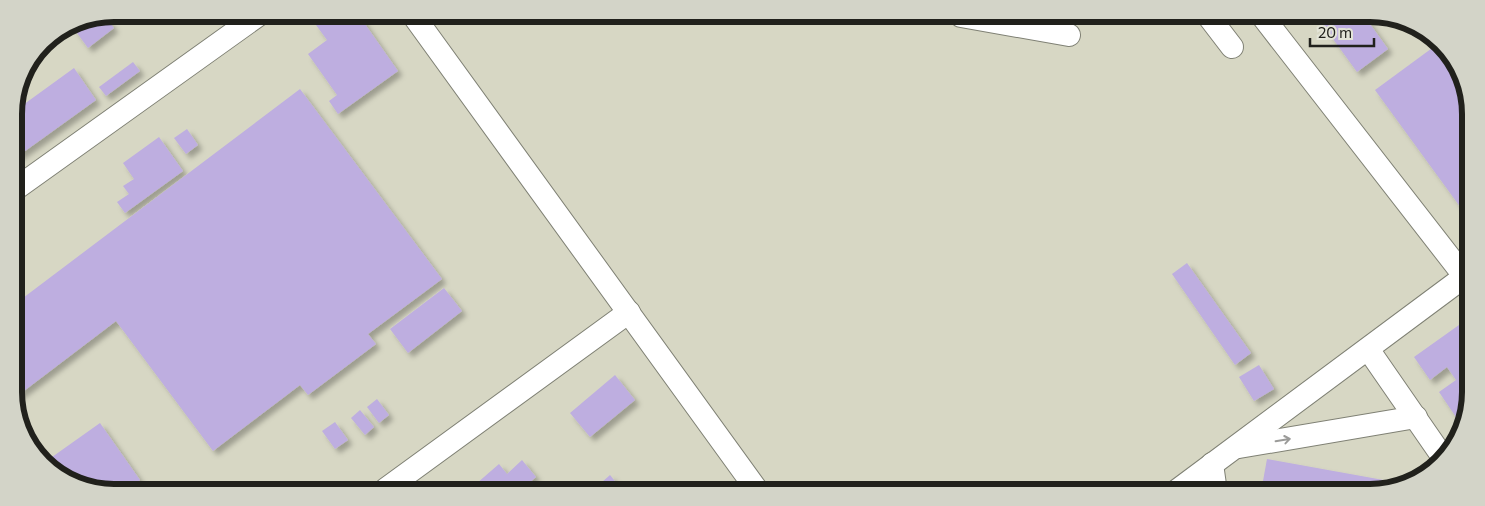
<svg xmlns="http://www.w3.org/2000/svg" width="1485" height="506" font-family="Commissioner,sans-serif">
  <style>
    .built { fill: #d7d7c4 }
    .building { fill: #beaee0; filter: url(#shadow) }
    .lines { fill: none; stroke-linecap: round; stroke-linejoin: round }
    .minor-casing { stroke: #7f8074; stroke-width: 24 }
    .minor { stroke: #fff; stroke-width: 22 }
    .oneway { stroke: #9b9b99 }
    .rim { fill: none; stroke: #21211c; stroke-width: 6 }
  </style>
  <defs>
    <filter id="shadow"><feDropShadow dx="4.5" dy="4.5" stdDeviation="2.5" flood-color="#0004"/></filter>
  </defs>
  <rect width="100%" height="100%" fill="#e3e4d7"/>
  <!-- built -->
  <path class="built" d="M115,14L1397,17L1446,48L1469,95L1468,418L1432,471L1377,492L88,489L39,458L16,411L14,108L24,70L44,43L76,21Z"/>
  <!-- building -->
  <g class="building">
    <path d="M332,14H358L398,71L338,114L329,101L337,95L308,54L327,40L316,25Z"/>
    <path d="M105,16L114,28L88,48L71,25L76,21Z"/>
    <path d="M1317,17H1365L1388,49L1357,72Z"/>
    <path d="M1439,43L1446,48L1469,95V219L1375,90Z"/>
    <path d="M133,62L140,71L106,96L99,87Z"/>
    <path d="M74,68L96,100L14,159V108L16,110Z"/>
    <path d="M300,89L442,279L368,334L376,344L308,395L300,385L213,451L116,321L16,397L15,304Z"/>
    <path d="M187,129L198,145L186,154L174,138Z"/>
    <path d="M159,137L183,171L125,213L117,202L129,194L123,186L134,179L123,163Z"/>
    <path d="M1187,263L1251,353L1235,365L1172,274Z"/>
    <path d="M444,288L462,311L408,353L390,329Z"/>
    <path d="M1466,320L1468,323V418L1462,426L1439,392L1456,380L1447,367L1430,380L1414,357Z"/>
    <path d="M1259,365L1274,389L1254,401L1239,377Z"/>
    <path d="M615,375L635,400L590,437L570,413Z"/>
    <path d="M377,399L389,415L379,423L367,407Z"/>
    <path d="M360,410L374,427L365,435L351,418Z"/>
    <path d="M335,422L348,440L335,449L322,431Z"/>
    <path d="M100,423L140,480L127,489H88L45,462Z"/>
    <path d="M1267,459L1400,483L1377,492H1261Z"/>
    <path d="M522,460L536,477L521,490H469L499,464L507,474Z"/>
    <path d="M610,475L622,490H593Z"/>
  </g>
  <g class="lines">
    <defs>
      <g id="minor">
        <path d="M413,15L757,490"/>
        <path d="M961,16L1069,35"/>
        <path d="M1209,17L1232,47"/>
        <path d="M1263,17L1465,277"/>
        <path d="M14,190L260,14"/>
        <path d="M1368,349L1442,456"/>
        <path d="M1239,447L1416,417"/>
        <path d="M1212,464L1216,492"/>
        <path d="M386,489L629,312"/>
        <path d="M1175,492L1468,274"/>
      </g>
    </defs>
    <!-- minor casing -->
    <use href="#minor" class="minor-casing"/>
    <!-- minor -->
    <use href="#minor" class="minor"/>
  </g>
  <!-- one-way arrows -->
  <defs><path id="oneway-shaft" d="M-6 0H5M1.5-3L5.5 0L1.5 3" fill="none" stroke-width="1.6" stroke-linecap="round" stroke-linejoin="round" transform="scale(1.25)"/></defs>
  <use class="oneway" href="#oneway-shaft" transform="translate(1283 440) rotate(-9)"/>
  <!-- crop -->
  <path d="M0 0H1485V506H0ZM114 22H1370A92 92 0 0 1 1462 114V392A92 92 0 0 1 1370 484H114A92 92 0 0 1 22 392V114A92 92 0 0 1 114 22Z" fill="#d3d4c8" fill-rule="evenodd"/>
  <path class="rim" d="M114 22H1370A92 92 0 0 1 1462 114V392A92 92 0 0 1 1370 484H114A92 92 0 0 1 22 392V114A92 92 0 0 1 114 22Z"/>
  <!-- scale -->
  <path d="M1310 38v8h64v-8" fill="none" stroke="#21211c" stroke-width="2.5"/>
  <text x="1318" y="38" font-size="15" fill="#21211c" stroke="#e3e4d7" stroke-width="4" paint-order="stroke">20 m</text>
</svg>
